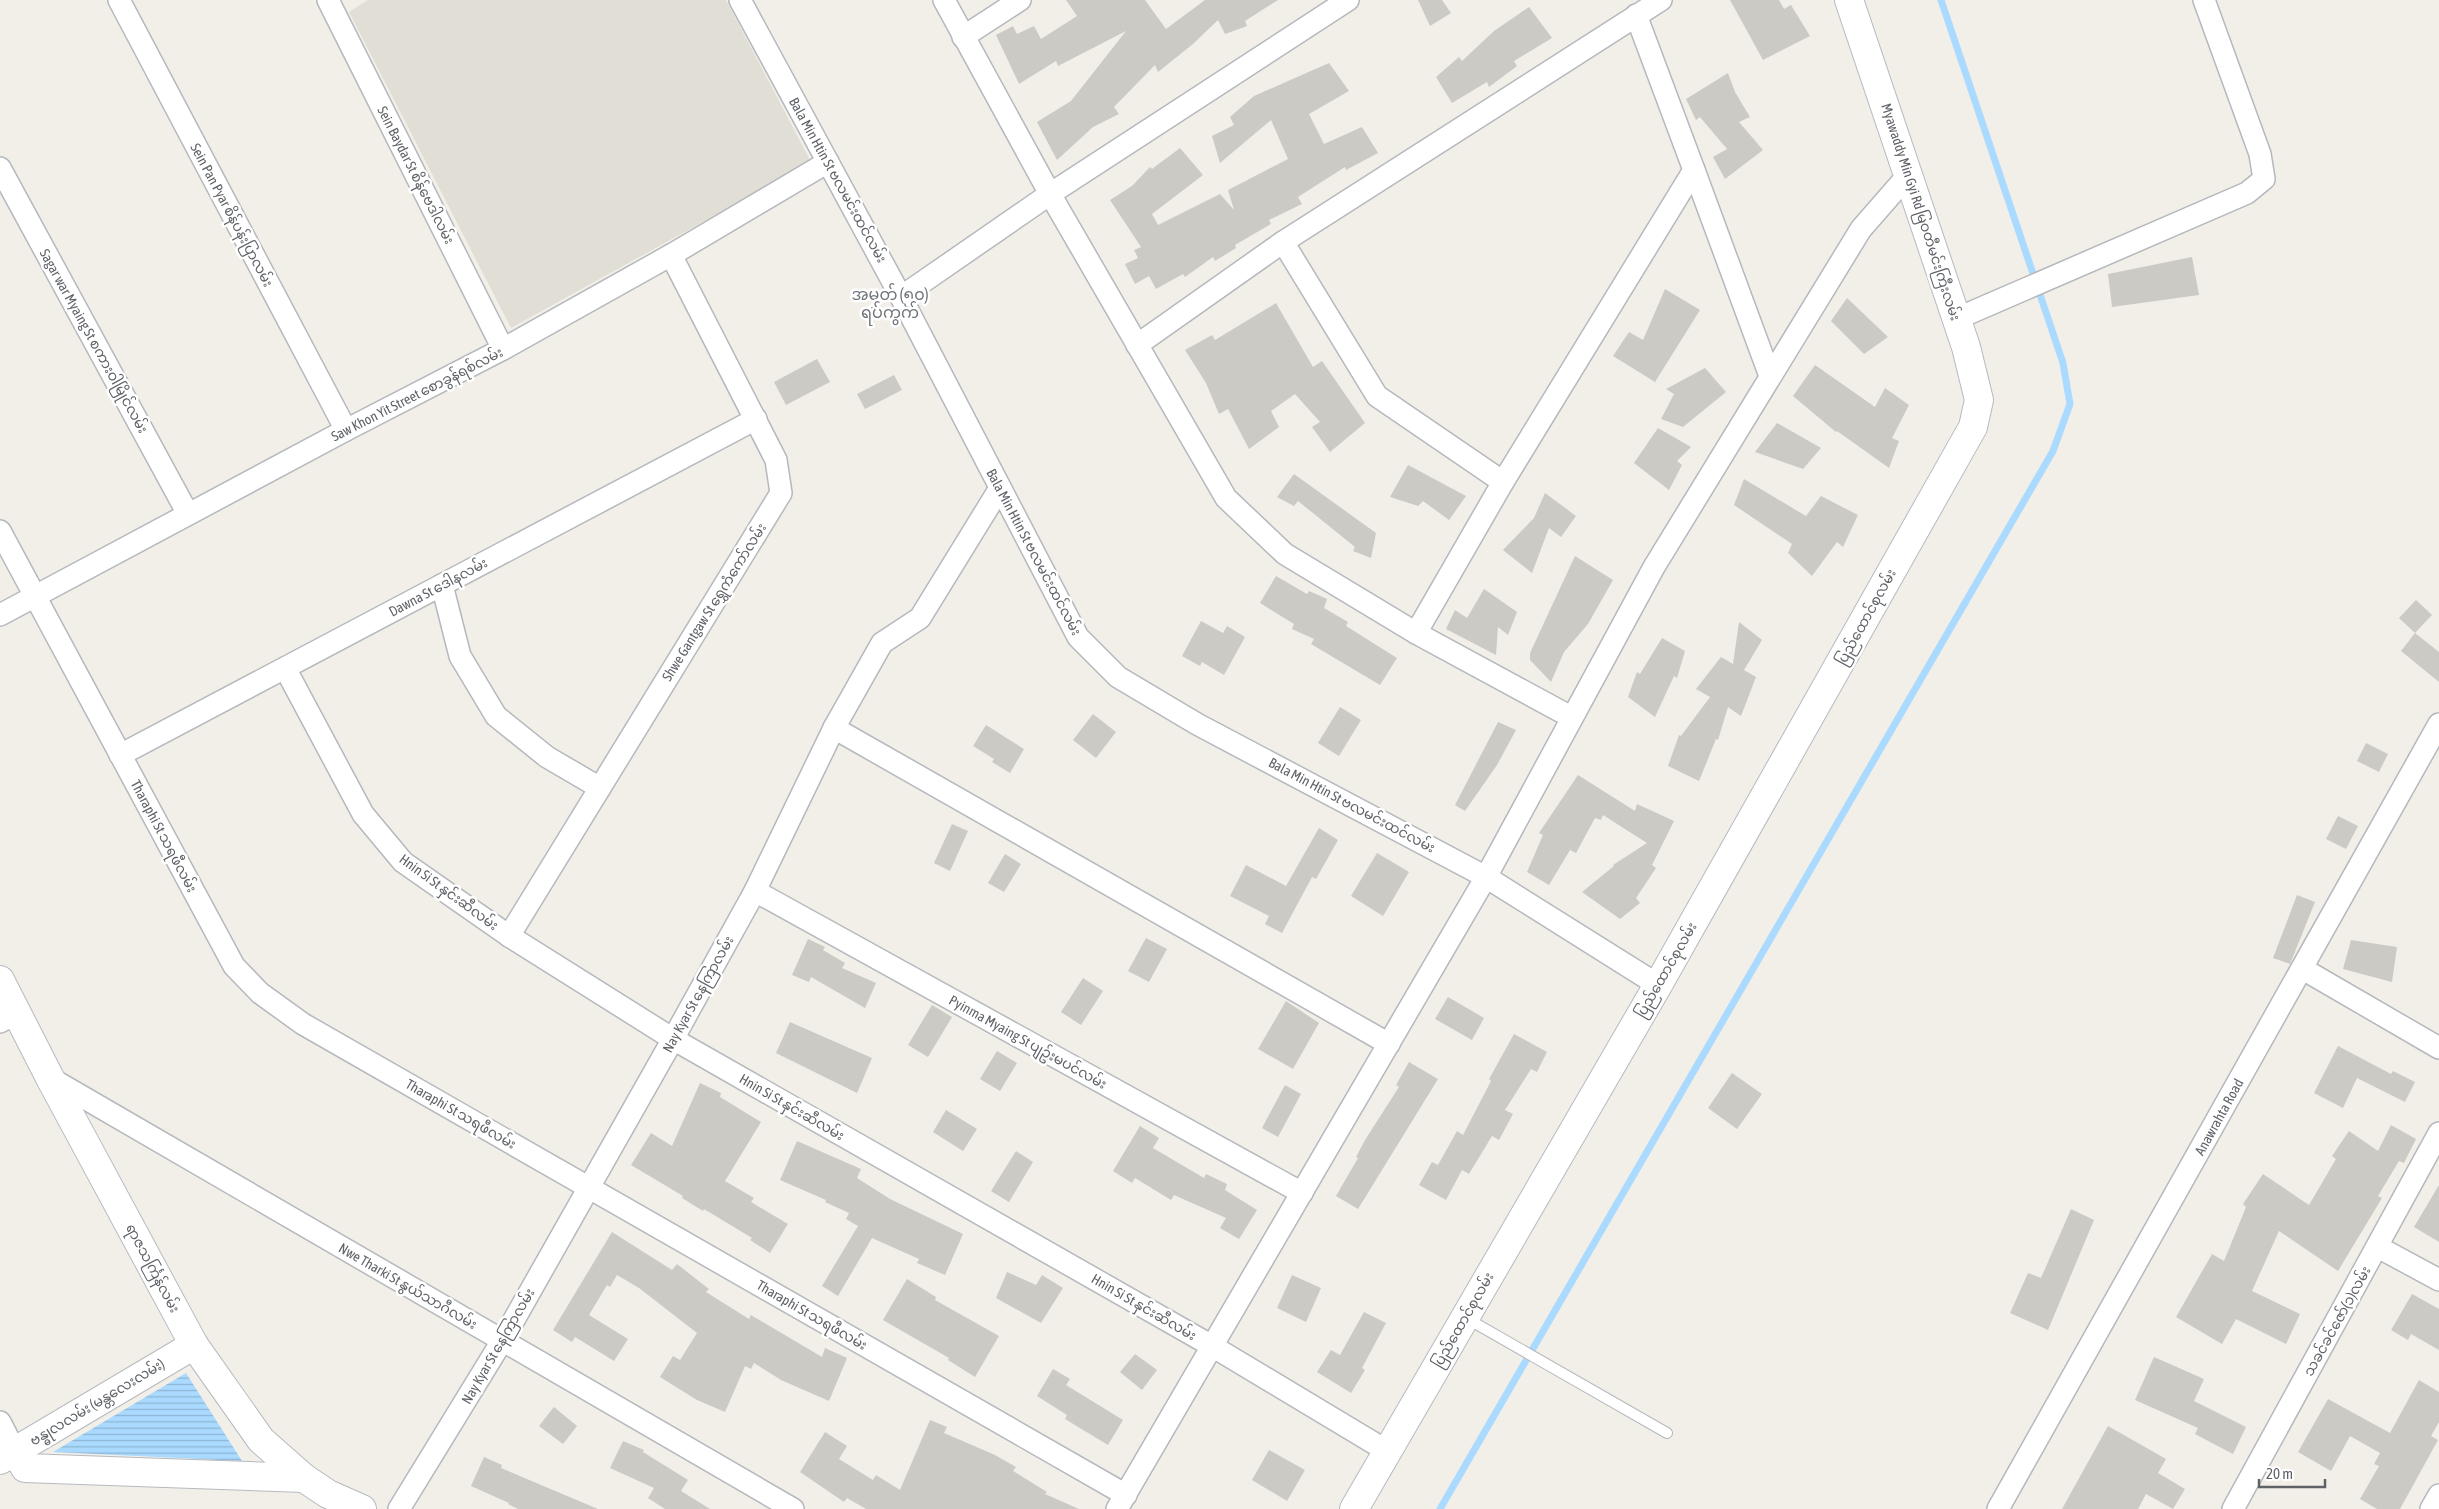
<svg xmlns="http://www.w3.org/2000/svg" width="2439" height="1509" font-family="'Asap Condensed','Noto Sans Myanmar',sans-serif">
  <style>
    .education { fill: #e1ded6 }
    .water { fill: url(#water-rules) }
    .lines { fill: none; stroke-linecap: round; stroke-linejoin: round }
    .stream { stroke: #aadaff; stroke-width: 7 }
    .building { fill: #cccac5 }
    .lane-casing { stroke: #b5b8bc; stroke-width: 12 }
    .street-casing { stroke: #b5b8bc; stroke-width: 24 }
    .secondary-casing { stroke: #b6babf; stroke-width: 30 }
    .lane { stroke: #fff; stroke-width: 10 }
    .street { stroke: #fff; stroke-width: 21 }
    .secondary { stroke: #fff; stroke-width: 28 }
    .labels { text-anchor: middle; stroke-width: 5; stroke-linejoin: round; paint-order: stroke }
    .street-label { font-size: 14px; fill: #5f6368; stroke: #fff }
    .quarter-label { font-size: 16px; fill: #70757a; stroke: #fff }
  </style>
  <defs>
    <pattern id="water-rules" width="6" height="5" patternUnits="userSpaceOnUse" patternTransform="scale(1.25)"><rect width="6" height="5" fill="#aadaff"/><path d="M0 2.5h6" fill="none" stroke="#8eb4d2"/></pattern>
  </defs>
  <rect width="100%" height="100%" fill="#f1efe8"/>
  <!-- education -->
  <path class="education" d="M368,0H726L811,162L511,328L349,12Z"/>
  <!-- water -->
  <path class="water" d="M186,1373L242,1461L53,1452Z"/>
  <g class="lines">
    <!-- stream -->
    <path class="stream" d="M1440,1509L2053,451L2070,404L2063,363L1941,0"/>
  </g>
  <!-- building -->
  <g class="building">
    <path d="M1066,0H1145L1166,29L1205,0H1278L1245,21L1247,26L1225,34L1218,20L1193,44L1158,72L1155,65L1114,107L1119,114L1093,127L1057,160L1037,122L1071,101L1126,31L1058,66L1056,61L1019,84L996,35L1013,26L1017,34L1034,26L1041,39L1077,16Z"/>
    <path d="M1418,0H1442L1451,13L1430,26Z"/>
    <path d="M1730,0H1779L1784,9L1791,5L1810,36L1763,60Z"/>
    <path d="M1529,7L1552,38L1514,61L1517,66L1489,87L1487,82L1452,103L1436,77L1459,57L1462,61L1494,31Z"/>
    <path d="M1329,63L1349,91L1309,114L1324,144L1362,127L1378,153L1346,170L1345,167L1298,197L1302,204L1269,220L1271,224L1235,245L1236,248L1215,261L1213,257L1185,277L1183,274L1156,289L1149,276L1135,284L1125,264L1138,258L1134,250L1141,247L1110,200L1132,186L1150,167L1152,169L1180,148L1203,175L1152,214L1158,225L1220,194L1234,210L1228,190L1288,159L1271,120L1220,163L1212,136L1234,125L1230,117L1254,96Z"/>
    <path d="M1728,73L1735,92L1750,117L1739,122L1763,150L1725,179L1713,157L1727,149L1700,117L1696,120L1686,99Z"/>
    <path d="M2192,257L2199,295L2112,307L2108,274Z"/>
    <path d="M1665,289L1700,310L1655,382L1613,356L1629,332L1643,340Z"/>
    <path d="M1847,298L1888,337L1864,354L1831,321Z"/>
    <path d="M1276,303L1313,367L1322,361L1365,423L1330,452L1312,427L1320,422L1295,394L1271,411L1279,427L1249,449L1228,409L1219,414L1206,383L1185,350L1212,335L1215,340Z"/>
    <path d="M817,359L830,382L786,405L774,382Z"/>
    <path d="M1815,365L1875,407L1885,388L1909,405L1892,438L1899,441L1889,468L1837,431L1836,432L1793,396Z"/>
    <path d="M1705,368L1726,392L1683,427L1661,419L1674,394L1666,389Z"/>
    <path d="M894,375L902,390L865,409L857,394Z"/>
    <path d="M1777,423L1821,448L1803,469L1755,452Z"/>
    <path d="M1658,428L1691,447L1677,461L1682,465L1669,490L1634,463Z"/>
    <path d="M1408,465L1466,496L1449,520L1423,501L1418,506L1390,497Z"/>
    <path d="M1294,474L1376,533L1371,558L1353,551L1355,547L1298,501L1294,506L1277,497Z"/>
    <path d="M1744,479L1806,516L1821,496L1858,515L1843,547L1837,542L1812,576L1788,553L1792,544L1734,505Z"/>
    <path d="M1545,493L1576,516L1561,537L1549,528L1532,573L1503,550L1534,518Z"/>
    <path d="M1575,556L1613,580L1588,624L1564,652L1551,682L1530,660V653Z"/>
    <path d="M1276,576L1307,594L1309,591L1327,599L1324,608L1348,622L1346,626L1397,658L1380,685L1311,644L1314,639L1292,629L1294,624L1260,603Z"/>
    <path d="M1484,589L1517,612L1508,635L1498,627L1496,655L1446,629L1455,610L1467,618Z"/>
    <path d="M2416,600L2432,615L2415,633L2399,618Z"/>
    <path d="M1201,621L1223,633L1227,626L1245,637L1224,675L1202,662L1200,666L1182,656Z"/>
    <path d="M1739,622L1762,640L1744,670L1756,677L1741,716L1728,707L1718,740L1716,739L1699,781L1668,766L1679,735L1681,736L1710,697L1696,689L1721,657L1733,664Z"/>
    <path d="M2415,633L2439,652V682L2401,651Z"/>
    <path d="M1662,638L1685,651L1677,678L1674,676L1655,717L1628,697L1637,672L1640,674Z"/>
    <path d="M1340,707L1361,720L1339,756L1318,743Z"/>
    <path d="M1093,714L1116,732L1096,758L1073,740Z"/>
    <path d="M1498,722L1516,730L1497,765L1465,811L1455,805Z"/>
    <path d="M986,725L1024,749L1010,773L992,762L994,759L973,746Z"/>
    <path d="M2366,743L2388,754L2379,772L2357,761Z"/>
    <path d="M1578,775L1635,811L1637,804L1674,821L1652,865L1656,868L1636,898L1640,903L1620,919L1582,892L1614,866L1613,865L1647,843L1603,815L1601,820L1595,818L1576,853L1570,850L1549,885L1527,872L1543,835L1539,833Z"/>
    <path d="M2338,816L2358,826L2346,849L2326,839Z"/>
    <path d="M952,824L968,831L950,871L934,863Z"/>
    <path d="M1319,828L1338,840L1316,879L1312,877L1282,933L1265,924L1269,916L1230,896L1246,865L1286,886Z"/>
    <path d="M1377,853L1409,872L1383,916L1351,896Z"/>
    <path d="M1005,854L1021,864L1004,892L988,883Z"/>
    <path d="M2297,895L2315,902L2290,964L2273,958Z"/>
    <path d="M1146,938L1167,949L1149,982L1128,971Z"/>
    <path d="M808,939L825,947L823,950L845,963L842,968L876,983L865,1008L811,977L809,982L792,975Z"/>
    <path d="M2351,940L2397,947L2392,982L2343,969Z"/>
    <path d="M1083,978L1103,991L1081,1025L1061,1012Z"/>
    <path d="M1448,997L1484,1018L1472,1040L1435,1019Z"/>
    <path d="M1286,1001L1319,1023L1293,1069L1258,1049Z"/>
    <path d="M932,1005L952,1017L928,1057L908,1045Z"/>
    <path d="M790,1022L872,1058L857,1093L776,1053Z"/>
    <path d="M1514,1034L1547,1052L1537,1072L1531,1069L1505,1110L1513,1114L1499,1140L1492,1136L1469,1174L1462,1170L1446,1200L1419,1185L1432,1162L1438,1165L1457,1131L1463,1135L1491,1081L1489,1079Z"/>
    <path d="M2338,1046L2391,1074L2393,1071L2415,1082L2405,1102L2357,1078L2343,1108L2314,1093Z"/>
    <path d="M997,1051L1017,1063L1000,1091L980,1079Z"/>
    <path d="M1409,1062L1438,1079L1358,1209L1336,1196L1358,1158L1356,1157L1365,1140L1399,1087L1396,1085Z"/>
    <path d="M1732,1073L1762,1094L1737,1129L1708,1108Z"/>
    <path d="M700,1083L721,1093L720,1097L761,1122L725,1181L754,1198L751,1202L788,1224L770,1253L750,1240L752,1238L704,1209L703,1211L682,1198L683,1196L631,1165L651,1133L672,1146Z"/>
    <path d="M1285,1085L1301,1094L1278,1137L1262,1128Z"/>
    <path d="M946,1110L977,1129L963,1151L933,1132Z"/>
    <path d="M2391,1125L2416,1139L2404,1163L2399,1161L2378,1196L2382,1198L2338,1271L2279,1231L2252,1291L2300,1314L2286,1344L2236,1319L2222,1344L2176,1317L2212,1254L2224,1261L2246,1207L2243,1204L2263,1174L2309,1205L2336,1159L2332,1156L2349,1131L2378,1151Z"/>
    <path d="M1140,1126L1159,1138L1153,1148L1204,1178L1206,1174L1227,1184L1225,1190L1257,1210L1239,1239L1220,1228L1226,1218L1174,1195L1171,1200L1135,1178L1132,1183L1113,1171Z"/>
    <path d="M797,1141L861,1169L857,1178L890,1199L963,1234L945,1275L917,1263L919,1259L872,1238L838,1296L822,1286L858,1226L846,1219L849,1213L825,1202L826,1200L780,1180Z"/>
    <path d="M1016,1151L1033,1162L1009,1202L991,1191Z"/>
    <path d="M2439,1185V1242L2414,1227Z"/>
    <path d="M2071,1209L2094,1220L2048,1330L2010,1313L2028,1273L2041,1278Z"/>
    <path d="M612,1232L672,1270L677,1264L709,1289L706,1292L749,1319L751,1315L822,1357L825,1348L847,1358L829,1401L781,1380L754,1363L751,1369L745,1366L725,1412L697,1400L660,1377L673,1356L680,1360L697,1333L639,1288L617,1275L610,1287L607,1285L589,1315L628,1339L614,1361L575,1337L572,1342L553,1330Z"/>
    <path d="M1007,1272L1036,1285L1042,1275L1063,1288L1041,1323L996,1298Z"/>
    <path d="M1292,1275L1321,1288L1306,1322L1277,1308Z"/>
    <path d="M907,1279L936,1297L935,1300L999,1336L975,1377L948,1360L949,1358L883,1320Z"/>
    <path d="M2412,1294L2439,1309V1350L2411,1334L2408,1340L2391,1330Z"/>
    <path d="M1364,1312L1386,1323L1362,1368L1365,1370L1351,1393L1317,1372L1331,1350L1340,1355Z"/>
    <path d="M1135,1354L1157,1370L1142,1390L1120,1372Z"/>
    <path d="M2154,1357L2204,1379L2194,1401L2246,1427L2233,1454L2195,1434L2198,1428L2135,1400Z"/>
    <path d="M1053,1369L1070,1379L1066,1385L1123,1420L1108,1445L1065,1419L1067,1415L1037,1396Z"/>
    <path d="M2419,1380L2439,1392V1422L2431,1436L2438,1440L2400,1509H2377L2360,1499L2379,1466L2374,1464L2380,1453L2350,1436L2331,1471L2298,1452L2328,1399L2390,1433Z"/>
    <path d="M554,1407L577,1426L563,1444L539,1426Z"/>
    <path d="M930,1420L947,1427L944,1433L995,1455L1016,1467L1013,1471L1047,1492L1045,1494L1079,1509H866L847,1498L844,1502L800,1472L825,1432L847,1446L839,1459L873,1480L876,1475L900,1490Z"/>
    <path d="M2108,1426L2166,1459L2158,1473L2185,1489L2173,1509L2146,1494L2138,1509H2062Z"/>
    <path d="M623,1441L644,1450L643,1452L688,1480L681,1491L710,1509H665L648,1498L654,1488L610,1468Z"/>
    <path d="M1269,1450L1305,1470L1287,1501L1252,1480Z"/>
    <path d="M484,1457L502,1465L501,1468L598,1509H518L508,1504L509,1503L471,1486Z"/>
  </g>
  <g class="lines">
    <defs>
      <path id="lane" d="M1466,1318L1667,1433"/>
      <g id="street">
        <path d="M119,0L346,430"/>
        <path d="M328,0L503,349"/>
        <path d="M740,0L901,297L1078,637L1118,677L1197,724L1486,877L1658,985"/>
        <path d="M944,0L1050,194L1226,498L1285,554L1416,633L1571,717"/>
        <path d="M963,37L1020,0"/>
        <path d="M0,168L188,514"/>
        <path d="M1694,170L1770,376"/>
        <path d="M1283,242L1377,396L1503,482"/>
        <path d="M901,297L1050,194L1348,0"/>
        <path d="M1956,319L2247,193L2264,179L2260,154L2204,0"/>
        <path d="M1137,345L1283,242L1661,0"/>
        <path d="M0,531L234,966L260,993L303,1024L1126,1495"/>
        <path d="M442,585L460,656L496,716L547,757L600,788"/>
        <path d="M0,615L346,430L503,349L671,255L828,162"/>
        <path d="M1416,633L1503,482L1694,170L1636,15"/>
        <path d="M285,668L363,814L403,862L509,936L673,1039L1212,1346L1387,1451"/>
        <path d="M834,728L1389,1044"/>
        <path d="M120,755L756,419"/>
        <path d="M755,891L1302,1193"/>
        <path d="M509,936L781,493L776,460L671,255"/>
        <path d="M2303,969L2439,1048"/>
        <path d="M0,1022L17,1013"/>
        <path d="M50,1078L793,1509"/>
        <path d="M2378,1247L2439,1280"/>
        <path d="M0,1422L15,1451"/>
        <path d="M399,1509L502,1341L673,1039L755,891L834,728L882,643L920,618L1000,488"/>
        <path d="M1117,1509L1486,877L1654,567L1861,229L1909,174"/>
        <path d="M1998,1509L2439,724"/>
        <path d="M2233,1509L2439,1133"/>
        <path d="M2431,1509L2439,1495"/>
      </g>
      <g id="secondary">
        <path d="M0,980L50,1078L194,1345L261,1440L304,1478L328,1494L362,1509"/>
        <path d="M15,1451L25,1468L304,1478"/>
        <path d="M0,1460L194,1345"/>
        <path d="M1354,1509L1658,985L1973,427L1979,400L1966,347L1849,0"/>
      </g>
    </defs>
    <!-- lane casing -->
    <use href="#lane" class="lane-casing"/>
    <!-- street casing -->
    <use href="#street" class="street-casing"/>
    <!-- secondary casing -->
    <use href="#secondary" class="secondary-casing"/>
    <!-- lane -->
    <use href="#lane" class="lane"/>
    <!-- street -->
    <use href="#street" class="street"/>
    <!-- secondary -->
    <use href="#secondary" class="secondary"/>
  </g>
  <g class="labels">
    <!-- street labels -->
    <g class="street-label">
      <text transform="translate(416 175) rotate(63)" y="5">Sein Baydar St စိန်ဗေဒါလမ်း</text>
      <text transform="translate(838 180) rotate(61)" y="5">Bala Min Htin St ဗလမင်းထင်လမ်း</text>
      <text transform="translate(1921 212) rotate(72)" y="5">Myawaddy Min Gyi Rd မြဝတီမင်းကြီးလမ်း</text>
      <text transform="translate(232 215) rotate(62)" y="5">Sein Pan Pyar စိန်ပန်းပြာလမ်း</text>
      <text transform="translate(94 341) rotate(61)" y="5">Sagar war Myaing St စကားဝါမြိုင်လမ်း</text>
      <text transform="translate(417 394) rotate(-27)" y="5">Saw Khon Yit Street စောခွန်ရစ်လမ်း</text>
      <text transform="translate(1034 552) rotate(62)" y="5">Bala Min Htin St ဗလမင်းထင်လမ်း</text>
      <text transform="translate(438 587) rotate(-28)" y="5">Dawna St ဒေါနလမ်း</text>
      <text transform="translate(714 602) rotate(-58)" y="5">Shwe Gantgaw St ရွှေကံကော်လမ်း</text>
      <text transform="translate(1866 617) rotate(-61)" y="5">ပြည်ထောင်စုလမ်း</text>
      <text transform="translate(1352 805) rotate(28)" y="5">Bala Min Htin St ဗလမင်းထင်လမ်း</text>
      <text transform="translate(164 836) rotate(62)" y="5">Tharaphi St သရဖီလမ်း</text>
      <text transform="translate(449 892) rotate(36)" y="5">Hnin Si St နှင်းဆီလမ်း</text>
      <text transform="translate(1666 970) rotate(-60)" y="5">ပြည်ထောင်စုလမ်း</text>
      <text transform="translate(698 994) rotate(-61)" y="5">Nay Kyar St နေကြာလမ်း</text>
      <text transform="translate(1028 1042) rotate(29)" y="5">Pyinma Myaing St ပျဥ်းမပင်လမ်း</text>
      <text transform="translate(792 1107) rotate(30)" y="5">Hnin Si St နှင်းဆီလမ်း</text>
      <text transform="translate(461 1114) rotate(30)" y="5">Tharaphi St သရဖီလမ်း</text>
      <text transform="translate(2219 1117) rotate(-61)" y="5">Anawrahta Road</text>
      <text transform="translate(153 1268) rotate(62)" y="5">ရာဇသင်္ကြန်လမ်း</text>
      <text transform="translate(408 1286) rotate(30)" y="5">Nwe Tharki St နွယ်သာဂီလမ်း</text>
      <text transform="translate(1144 1307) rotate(30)" y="5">Hnin Si St နှင်းဆီလမ်း</text>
      <text transform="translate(812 1315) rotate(30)" y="5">Tharaphi St သရဖီလမ်း</text>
      <text transform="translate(1463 1320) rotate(-60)" y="5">ပြည်ထောင်စုလမ်း</text>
      <text transform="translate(2337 1321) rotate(-61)" y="5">သခင်ခင်ဇော်(၁)လမ်း</text>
      <text transform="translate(498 1346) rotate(-60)" y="5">Nay Kyar St နေကြာလမ်း</text>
      <text transform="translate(97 1402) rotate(-31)" y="5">ဗန္ဓုလလမ်း (မန္တလေးလမ်း)</text>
    </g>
    <!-- quarter labels -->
    <g class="quarter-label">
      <text x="890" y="300">အမှတ် (၅၀)<tspan x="890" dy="18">ရပ်ကွက်</tspan></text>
    </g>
  </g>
  <!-- scale -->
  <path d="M2259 1479v8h66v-8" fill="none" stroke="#5f6368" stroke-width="2.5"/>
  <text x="2266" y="1479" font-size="15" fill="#5f6368" stroke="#ffffff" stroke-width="4" paint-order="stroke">20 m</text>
</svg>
